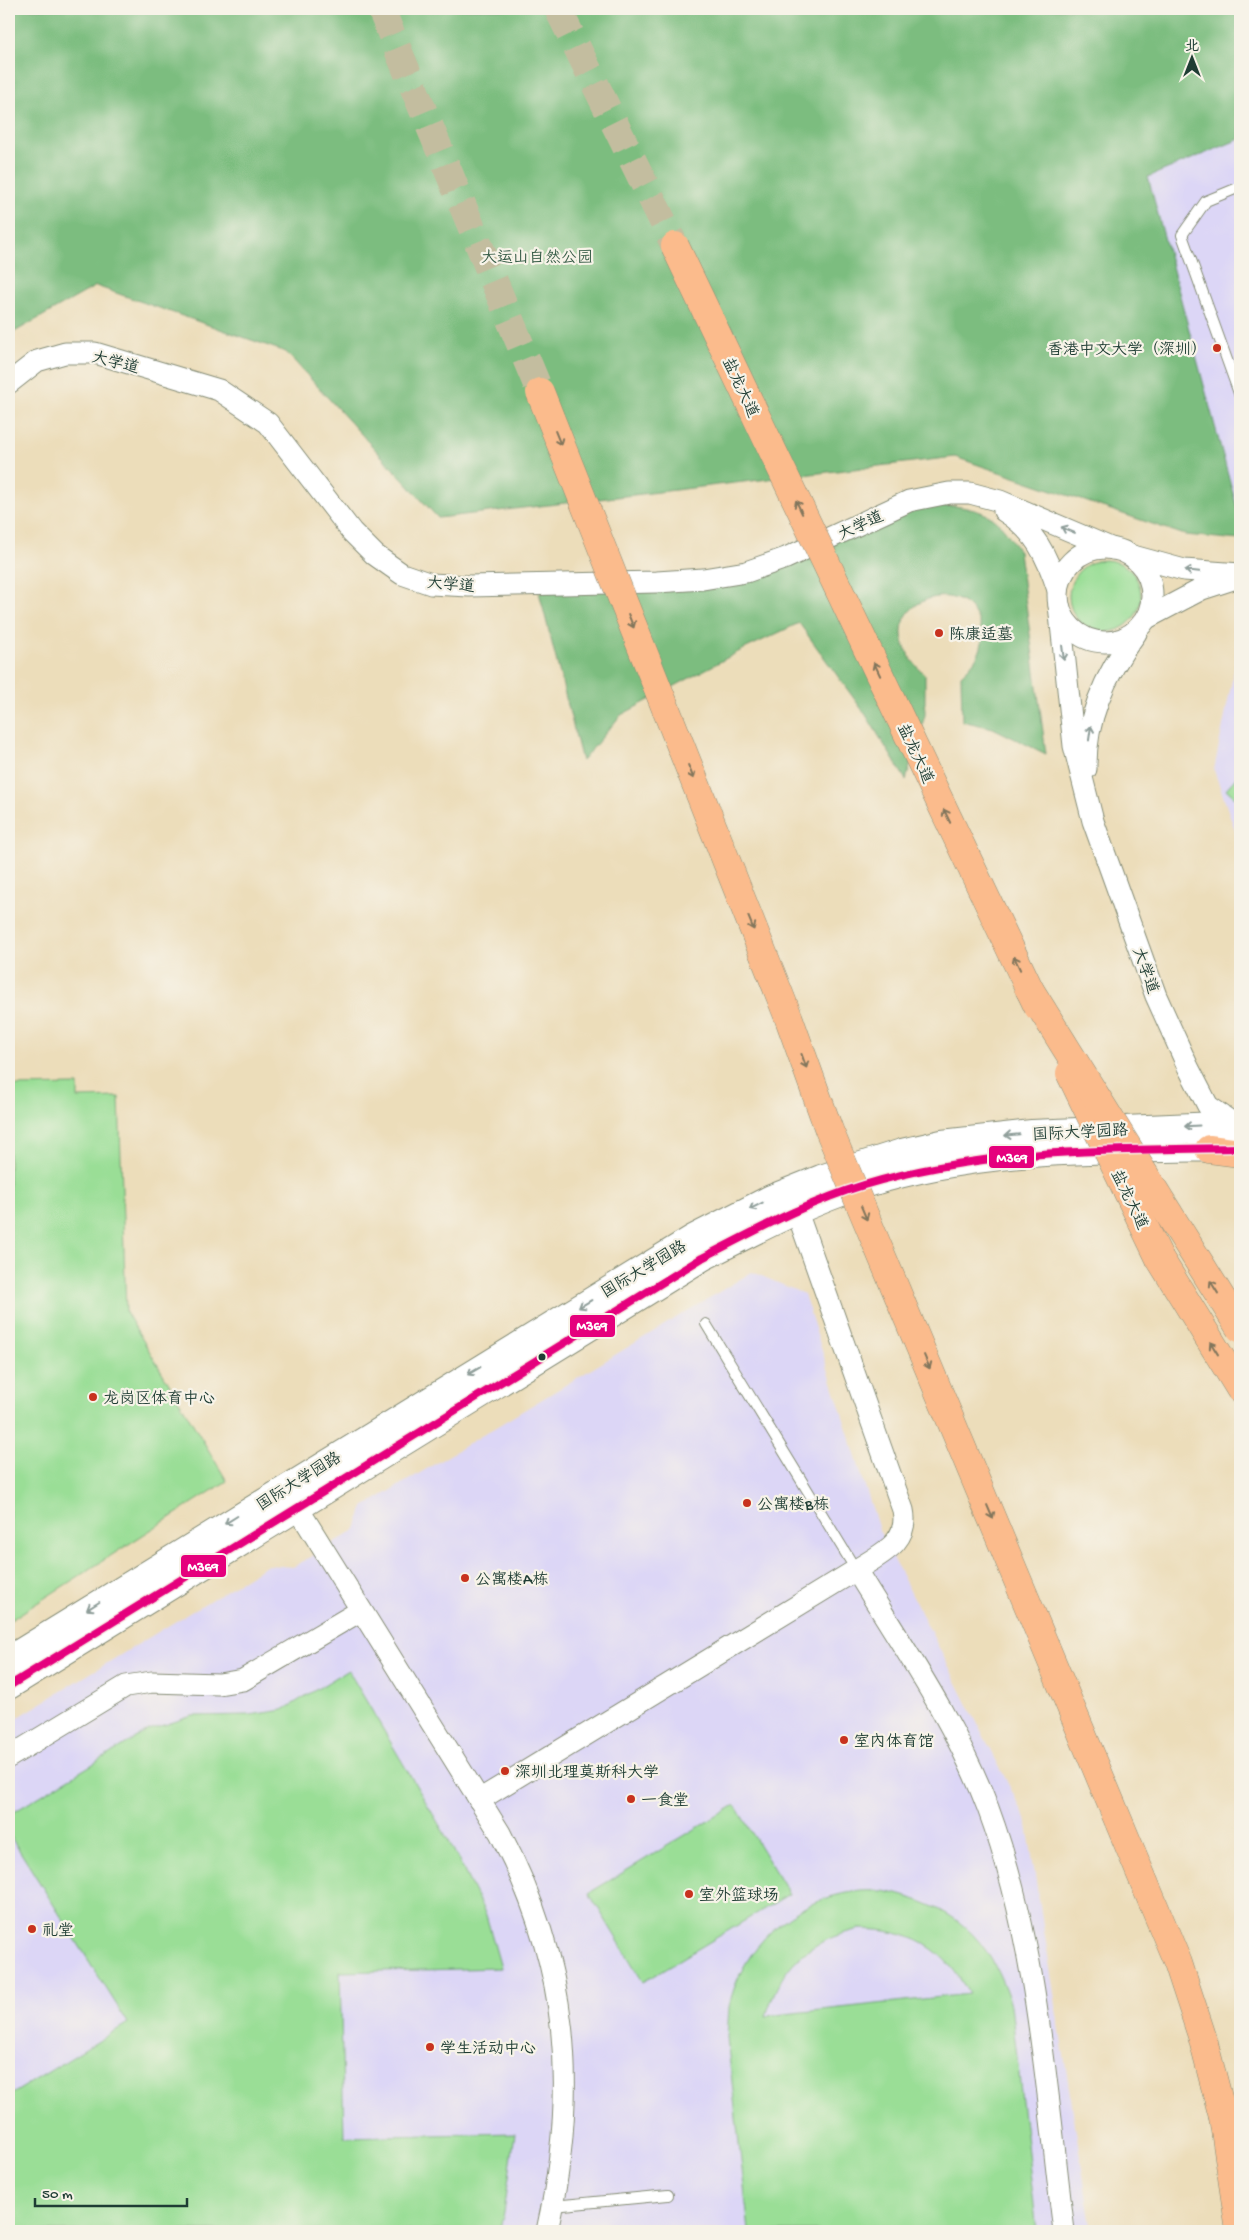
<svg xmlns="http://www.w3.org/2000/svg" width="1249" height="2240" font-family="'Gochi Hand','LXGW WenKai TC',sans-serif">
  <style>
    .built { fill: #dcd6f6 }
    .green { fill: #9ade96; stroke: #5c8e65; fill-rule: evenodd }
    .forest { fill: #7bbd7f; stroke: #4d7d5a }
    .lines { fill: none; stroke-linecap: round; stroke-linejoin: round }
    .trunk-tunnel { stroke: #c3bd9f; stroke-width: 28; stroke-dasharray: 28 14; stroke-linecap: butt }
    .service-casing { stroke: #868d77; stroke-width: 12 }
    .minor-casing { stroke: #868d77; stroke-width: 23 }
    .tertiary-casing { stroke: #868d77; stroke-width: 28 }
    .primary-casing { stroke: #868d77; stroke-width: 29 }
    .motorway-casing { stroke: #868d77; stroke-width: 29 }
    .service { stroke: #fff; stroke-width: 10 }
    .minor { stroke: #fff; stroke-width: 21 }
    .tertiary { stroke: #fff; stroke-width: 26 }
    .primary { stroke: #fbbb8c; stroke-width: 28 }
    .motorway { stroke: #fbbb8c; stroke-width: 28 }
    .trunk-bridge-casing { stroke: #868d77; stroke-width: 29; stroke-linecap: butt }
    .motorway-bridge-casing { stroke: #868d77; stroke-width: 29; stroke-linecap: butt }
    .trunk-bridge { stroke: #fbbb8c; stroke-width: 28 }
    .motorway-bridge { stroke: #fbbb8c; stroke-width: 28 }
    .bus-1-casing { stroke: #f7f3e8; stroke-width: 11 }
    .bus-1 { stroke: #e5007d; stroke-width: 8 }
    .oneway { stroke: #82765c }
    .oneway2 { stroke: #8f9e9a }
    .poi-dot { fill: #c8321e; stroke: #f7f3e8; stroke-width: 2 }
    .bus-dot { fill: #1f3d34; stroke: #f7f3e8; stroke-width: 2 }
    .labels { text-anchor: middle; stroke-width: 4.5; stroke-linejoin: round; paint-order: stroke }
    .park-label { font-size: 16px; fill: #385d48; stroke: #f7f3e8 }
    .poi-label { font-size: 16px; fill: #1f3d34; stroke: #f7f3e8; text-anchor: start }
    .street-label { font-size: 16px; fill: #1f3d34; stroke: #f7f3e8 }
    .line-badge { stroke: #f7f3e8; stroke-width: 2 }
    .badge-label { font-size: 14px; text-anchor: middle; font-weight: bold; fill: #fff }
  </style>
  <rect width="100%" height="100%" fill="#f7f3e8"/>
  <filter id="ink" filterUnits="userSpaceOnUse"><feTurbulence type="fractalNoise" baseFrequency=".02" numOctaves="2"/><feDisplacementMap in="SourceGraphic" scale="10" xChannelSelector="R" yChannelSelector="G"/><feConvolveMatrix kernelMatrix="1 2 1 2 8 2 1 2 1" color-interpolation-filters="sRGB"/></filter>
  <filter id="wash" filterUnits="userSpaceOnUse"><feTurbulence type="fractalNoise" baseFrequency=".0096" numOctaves="4" result="noise"/><feDisplacementMap in="SourceGraphic" scale="20" xChannelSelector="R" yChannelSelector="G"/><feGaussianBlur stdDeviation="1.12" result="paint"/><feColorMatrix in="noise" values="0 0 0 0 0 0 0 0 0 0 0 0 0 0 0 0 0 1.4 0 .05"/><feComposite in="paint" operator="in"/></filter>
  <g filter="url(#wash)">
    <rect width="100%" height="100%" fill="#ecddba"/>
    <!-- built -->
    <g class="built">
      <path d="M1240,139V519L1148,177Z"/>
      <path d="M1240,641V837L1236,833L1214,770Z"/>
      <path d="M752,1272L804,1294L879,1530L1026,1819L1092,2231H9V1723L268,1565L293,1567L349,1534L356,1529L364,1507Z"/>
    </g>
    <!-- green -->
    <g class="green">
      <circle cx="1105" cy="596" r="36"/>
      <path d="M1240,773V802L1226,789Z"/>
      <path d="M78,1085V1098L119,1097L126,1312L227,1481L9,1621V1086Z"/>
      <path d="M348,1670L450,1843L486,1915L501,1968L340,1972L344,2137L515,2133L504,2213L499,2231H9V2096L128,2023L9,1834V1815L149,1730L192,1716L250,1715L283,1710Z"/>
      <path d="M735,1805L789,1894L643,1982L589,1893Z"/>
      <path d="M884,1891C955,1906 989,1936 1011,2005L1037,2231H749L727,2038C728,2028 728,2017 729,2007C741,1947 792,1900 853,1892C863,1890 874,1891 884,1891ZM860,1929C912,1930 944,1947 969,1994L766,2016C781,1965 807,1941 860,1929Z"/>
    </g>
    <!-- forest -->
    <g class="forest">
      <path d="M9,9H1240V139L1148,177L1240,519V540L1185,535L955,457L438,518L286,352L96,286L9,335Z"/>
      <path d="M955,506C993,512 1000,520 1019,552L1046,754L993,728L962,721L961,675C976,661 987,648 980,625C962,565 856,609 925,675V715L906,780L866,715L799,623L738,652L621,715L582,761L539,592L703,588L920,507Z"/>
    </g>
  </g>
  <g filter="url(#ink)">
    <g class="lines">
      <!-- trunk-tunnel -->
      <g class="trunk-tunnel">
        <path d="M381,9L540,392"/>
        <path d="M558,9L675,246"/>
      </g>
      <defs>
        <g id="service">
          <path d="M1240,187L1206,201L1182,235L1240,396"/>
          <path d="M706,1324L856,1570"/>
          <path d="M553,2206L668,2195"/>
        </g>
        <g id="minor">
          <path d="M9,383L37,361L65,353H95L219,390L268,423L352,532L375,555L402,574L431,584L469,586L657,582L703,579L746,572L786,558L909,501L949,493H970L1000,501L1113,549"/>
          <path d="M1004,511C1035,530 1047,556 1058,590"/>
          <circle cx="1105" cy="595" r="47"/>
          <path d="M1133,556L1184,570L1240,574"/>
          <path d="M1059,605L1074,746L1093,821L1156,996L1188,1067L1208,1106L1234,1124"/>
          <path d="M1147,618L1202,589L1236,578"/>
          <path d="M1086,769C1085,718 1106,673 1136,633"/>
          <path d="M289,1494L500,1833C569,1965 579,2087 547,2231"/>
          <path d="M856,1570C903,1647 956,1723 988,1808C1038,1943 1046,2089 1064,2231"/>
          <path d="M9,1757L126,1686L152,1682L219,1684L243,1680L360,1611"/>
          <path d="M479,1800L856,1570C880,1554 910,1543 903,1510L792,1198"/>
        </g>
        <g id="tertiary">
          <path d="M9,1659L693,1238L771,1198L821,1178L902,1152L942,1143L1032,1133L1240,1124"/>
          <path d="M9,1686L702,1258C755,1231 808,1203 864,1185C982,1147 1110,1150 1232,1148"/>
        </g>
        <path id="primary" d="M1209,1149L1240,1153"/>
        <g id="motorway">
          <path d="M1160,1259L1240,1389"/>
          <path d="M1223,2117L1240,2231"/>
        </g>
      </defs>
      <!-- service casing -->
      <use href="#service" class="service-casing"/>
      <!-- minor casing -->
      <use href="#minor" class="minor-casing"/>
      <!-- tertiary casing -->
      <use href="#tertiary" class="tertiary-casing"/>
      <!-- primary casing -->
      <use href="#primary" class="primary-casing"/>
      <!-- motorway casing -->
      <use href="#motorway" class="motorway-casing"/>
      <!-- service -->
      <use href="#service" class="service"/>
      <!-- minor -->
      <use href="#minor" class="minor"/>
      <!-- tertiary -->
      <use href="#tertiary" class="tertiary"/>
      <!-- primary -->
      <use href="#primary" class="primary"/>
      <!-- motorway -->
      <use href="#motorway" class="motorway"/>
      <defs>
        <g id="trunk-bridge">
          <path d="M675,246L1038,1007"/>
          <path d="M540,392L788,1016"/>
          <path d="M1070,1073L1160,1259"/>
        </g>
        <g id="motorway-bridge">
          <path d="M1028,987L1240,1328"/>
          <path d="M788,1016L829,1130L1178,1963L1202,2036L1223,2117"/>
        </g>
      </defs>
      <!-- trunk-bridge casing -->
      <use href="#trunk-bridge" class="trunk-bridge-casing"/>
      <!-- motorway-bridge casing -->
      <use href="#motorway-bridge" class="motorway-bridge-casing"/>
      <!-- trunk-bridge -->
      <use href="#trunk-bridge" class="trunk-bridge"/>
      <!-- motorway-bridge -->
      <use href="#motorway-bridge" class="motorway-bridge"/>
      <defs>
        <path id="bus-1" d="M9,1686L702,1258C755,1231 807,1202 864,1185C986,1148 1114,1150 1240,1148"/>
      </defs>
      <!-- bus-1 casing -->
      <use href="#bus-1" class="bus-1-casing"/>
      <!-- bus-1 -->
      <use href="#bus-1" class="bus-1"/>
    </g>
    <!-- one-way arrows -->
    <defs><path id="oneway-shaft" d="M-6 0H5M1.5-3L5.5 0L1.5 3" fill="none" stroke-width="1.6" stroke-linecap="round" stroke-linejoin="round" transform="scale(1.25)"/></defs>
    <g class="oneway">
      <use href="#oneway-shaft" transform="translate(558 438) rotate(68)"/>
      <use href="#oneway-shaft" transform="translate(799 507) rotate(-115)"/>
      <use href="#oneway-shaft" transform="translate(631 621) rotate(68)"/>
      <use href="#oneway-shaft" transform="translate(877 669) rotate(-115)"/>
      <use href="#oneway-shaft" transform="translate(691 772) rotate(68)"/>
      <use href="#oneway-shaft" transform="translate(947 816) rotate(-115)"/>
      <use href="#oneway-shaft" transform="translate(751 923) rotate(68)"/>
      <use href="#oneway-shaft" transform="translate(1017 963) rotate(-115)"/>
      <use href="#oneway-shaft" transform="translate(804 1061) rotate(70)"/>
      <use href="#oneway-shaft" transform="translate(864 1213) rotate(67)"/>
      <use href="#oneway-shaft" transform="translate(1214 1287) rotate(-122)"/>
      <use href="#oneway-shaft" transform="translate(1214 1348) rotate(-122)"/>
      <use href="#oneway-shaft" transform="translate(927 1362) rotate(67)"/>
      <use href="#oneway-shaft" transform="translate(990 1512) rotate(67)"/>
    </g>
    <g class="oneway2">
      <use href="#oneway-shaft" transform="translate(1068 530) rotate(-157)"/>
      <use href="#oneway-shaft" transform="translate(1192 571) rotate(-174)"/>
      <use href="#oneway-shaft" transform="translate(1063 653) rotate(83)"/>
      <use href="#oneway-shaft" transform="translate(1090 733) rotate(-82)"/>
      <use href="#oneway-shaft" transform="translate(1192 1126) rotate(177)"/>
      <use href="#oneway-shaft" transform="translate(1012 1135) rotate(175)"/>
      <use href="#oneway-shaft" transform="translate(756 1206) rotate(153)"/>
      <use href="#oneway-shaft" transform="translate(585 1304) rotate(149)"/>
      <use href="#oneway-shaft" transform="translate(474 1371) rotate(149)"/>
      <use href="#oneway-shaft" transform="translate(231 1520) rotate(148)"/>
      <use href="#oneway-shaft" transform="translate(93 1606) rotate(148)"/>
    </g>
  </g>
  <!-- markers -->
  <g class="poi-dot">
    <circle cx="1217" cy="348" r="5"/>
    <circle cx="939" cy="633" r="5"/>
    <circle cx="93" cy="1397" r="5"/>
    <circle cx="747" cy="1503" r="5"/>
    <circle cx="465" cy="1578" r="5"/>
    <circle cx="844" cy="1740" r="5"/>
    <circle cx="505" cy="1771" r="5"/>
    <circle cx="631" cy="1799" r="5"/>
    <circle cx="689" cy="1894" r="5"/>
    <circle cx="32" cy="1929" r="5"/>
    <circle cx="430" cy="2047" r="5"/>
  </g>
  <circle class="bus-dot" cx="542" cy="1357" r="4.5"/>
  <g class="labels">
    <!-- park labels -->
    <g class="park-label">
      <text x="537" y="262">大运山自然公园</text>
    </g>
    <!-- poi labels -->
    <g class="poi-label">
      <text x="1207" y="354" text-anchor="end">香港中文大学（深圳）</text>
      <text x="949" y="639">陈康适墓</text>
      <text x="103" y="1403">龙岗区体育中心</text>
      <text x="757" y="1509">公寓楼B栋</text>
      <text x="475" y="1584">公寓楼A栋</text>
      <text x="854" y="1746">室内体育馆</text>
      <text x="515" y="1777">深圳北理莫斯科大学</text>
      <text x="641" y="1805">一食堂</text>
      <text x="699" y="1900">室外篮球场</text>
      <text x="42" y="1935">礼堂</text>
      <text x="440" y="2053">学生活动中心</text>
    </g>
    <!-- street labels -->
    <g class="street-label">
      <text transform="translate(116 361) rotate(14)" y="6">大学道</text>
      <text transform="translate(742 387) rotate(65)" y="6">盐龙大道</text>
      <text transform="translate(860 524) rotate(-25)" y="6">大学道</text>
      <text transform="translate(451 583) rotate(5)" y="6">大学道</text>
      <text transform="translate(917 753) rotate(65)" y="6">盐龙大道</text>
      <text transform="translate(1147 970) rotate(70)" y="6">大学道</text>
      <text transform="translate(1080 1131) rotate(-3)" y="6">国际大学园路</text>
      <text transform="translate(1131 1199) rotate(64)" y="6">盐龙大道</text>
      <text transform="translate(643 1268) rotate(-31)" y="6">国际大学园路</text>
      <text transform="translate(298 1480) rotate(-32)" y="6">国际大学园路</text>
    </g>
  </g>
  <g class="line-badge">
    <rect x="988" y="1145" width="47" height="24" rx="5" fill="#e5007d"/>
    <rect x="569" y="1314" width="47" height="24" rx="5" fill="#e5007d"/>
    <rect x="180" y="1554" width="47" height="24" rx="5" fill="#e5007d"/>
  </g>
  <g class="badge-label">
    <text x="1012" y="1162">M369</text>
    <text x="592" y="1330">M369</text>
    <text x="203" y="1571">M369</text>
  </g>
  <!-- margin -->
  <rect width="1249" height="2240" fill="none" stroke="#f7f3e8" stroke-width="30"/>
  <!-- north arrow -->
  <g transform="translate(1192 58)" stroke="#f7f3e8" stroke-width="4" paint-order="stroke">
  <path d="M0-4L9 19L0 12L-9 19Z" fill="#1f3d34"/>
  <text y="-8" font-size="14" font-weight="bold" text-anchor="middle" fill="#1f3d34">北</text>
  </g>
  <!-- scale -->
  <path d="M35 2198v8h152v-8" fill="none" stroke="#1f3d34" stroke-width="2.5"/>
  <text x="42" y="2198" font-size="15" fill="#1f3d34" stroke="#f7f3e8" stroke-width="4" paint-order="stroke">50 m</text>
</svg>
